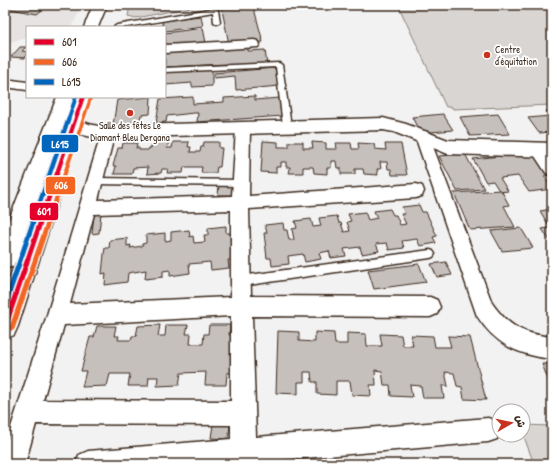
<svg xmlns="http://www.w3.org/2000/svg" width="557" height="469" font-family="'Patrick Hand','Playpen Sans Arabic',sans-serif">
  <style>
    .built { fill: #e6e3e2 }
    .green { fill: #d8d5d2; stroke: #8a8078 }
    .building { fill: #c6c0bd; stroke: #3b2a1e }
    .lines { fill: none; stroke-linecap: round; stroke-linejoin: round }
    .lane-casing { stroke: #3b2a1e; stroke-width: 3 }
    .street-casing { stroke: #3b2a1e; stroke-width: 3 }
    .secondary-casing { stroke: #3b2a1e; stroke-width: 3 }
    .primary-casing { stroke: #3b2a1e; stroke-width: 3 }
    .lane { fill: #fff; fill-rule: evenodd }
    .street { fill: #fff; fill-rule: evenodd }
    .secondary { fill: #fff; fill-rule: evenodd }
    .primary { fill: #fff; fill-rule: evenodd }
    .bus-1-casing { stroke: #fff; stroke-width: 3 }
    .bus-2-casing { stroke: #fff; stroke-width: 3 }
    .bus-3-casing { stroke: #fff; stroke-width: 3 }
    .bus-1 { fill: #e4002b; fill-rule: evenodd }
    .bus-2 { fill: #f26522; fill-rule: evenodd }
    .bus-3 { fill: #0065bd; fill-rule: evenodd }
    .poi-dot { fill: #c8321e; stroke: #fff; stroke-width: 1.5 }
    .labels { text-anchor: middle; stroke-width: 3.5; stroke-linejoin: round; paint-order: stroke }
    .far-poi-label { font-size: 10px; fill: #3b2a1e; stroke: #fff; text-anchor: start }
    .line-badge { stroke: #fff; stroke-width: 1.5 }
    .badge-label { font-size: 11px; text-anchor: middle; font-weight: bold; fill: #fff }
  </style>
  <rect width="100%" height="100%" fill="#f3f2f2"/>
  <filter id="ink" filterUnits="userSpaceOnUse"><feTurbulence type="fractalNoise" baseFrequency=".025" numOctaves="2"/><feDisplacementMap in="SourceGraphic" scale="8" xChannelSelector="R" yChannelSelector="G"/><feConvolveMatrix kernelMatrix="1 2 1 2 8 2 1 2 1" color-interpolation-filters="sRGB"/></filter>
  <g filter="url(#ink)">
    <!-- built -->
    <path class="built" d="M5,5H82L72,27H27V38L5,43Z"/>
    <!-- green -->
    <g class="green">
      <path d="M130,5H202L136,18L128,16Z"/>
      <path d="M398,5H552V105L453,109L452,107H446Z"/>
      <path d="M523,425L552,426V464H534L523,434Z"/>
    </g>
    <!-- building -->
    <g class="building">
      <path d="M5,5H48L37,14L5,8Z"/>
      <path d="M221,5H253L263,42L229,44Z"/>
      <path d="M201,16L203,26L165,31V27H163L162,20Z"/>
      <path d="M203,28L206,43L166,46L165,33Z"/>
      <path d="M20,47H26L22,51L27,52L25,58L11,57Z"/>
      <path d="M248,47V51L265,50L267,65L226,67V64L165,67V51Z"/>
      <path d="M275,68L279,86L236,90L235,76L214,78V73Z"/>
      <path d="M212,69V86L192,87V83L165,85V72Z"/>
      <path d="M255,96V100L280,98L283,116L197,122L198,113H194L167,116L166,122L156,123L160,99L193,97V104L224,102V98Z"/>
      <path d="M151,97L150,114L141,115L140,122L113,125L117,100Z"/>
      <path d="M552,110V132L539,133L528,118L550,116L546,111Z"/>
      <path d="M443,114L453,130L420,133L412,117Z"/>
      <path d="M498,114L510,134L470,136L460,117Z"/>
      <path d="M263,141L278,142V147H289V142H303V148H313L312,142L326,143V149H337L336,143H351L352,149H359L358,143L374,144L375,149L386,150L385,144H401L407,175H392L391,169H388L387,162H380L381,169H377L378,175L364,174L363,169H355V174H341V168H337L336,161H331V168H327V174L314,173L313,167H303V173H289L290,167H286V162H281V167H276V173L261,172Z"/>
      <path d="M169,142L167,148H172L173,142H189L188,147H191L190,152H200L201,147H203L204,142H219V148H222L220,167H217L216,173H201L202,167H184L183,173H167L168,169H162L161,173L147,174L148,167L133,168L132,174H114L116,166H113L118,148H122L123,143H137L136,148H139V150H148L149,148H151L153,143Z"/>
      <path d="M535,152L552,175L544,176L552,189L529,192L518,176L500,178L508,191L500,192L493,181L486,182L473,159Z"/>
      <path d="M465,154L484,189L457,191L439,156Z"/>
      <path d="M219,185H233L232,195H218Z"/>
      <path d="M501,190L509,205L504,206L515,227L470,230L454,193Z"/>
      <path d="M419,205L422,212H426L437,236L433,237L436,243L420,246L417,239L402,241L404,248L389,250L387,243L376,244L379,251L362,254L360,247L344,249L346,256L331,258L329,251L319,253L321,259L305,262L303,254L288,256L289,264L272,266L271,258H267L264,233H267L265,225L283,223L284,230H287L289,240H294L292,229L297,228L295,221L311,219L313,227L321,226L319,218L337,216L339,223H341L344,232L350,231L347,222L351,221L348,214L365,212L368,220L377,218L374,211L390,209L393,215H396L400,225L406,224L401,214H405L402,207Z"/>
      <path d="M552,209V223L548,224L540,211Z"/>
      <path d="M101,213L99,233L92,234L94,214Z"/>
      <path d="M226,226V233H230L232,260H228L229,268L211,270L210,262L189,264L190,273L170,276V270L163,271V277L145,279L146,270L128,273L127,282L105,285L106,273L102,274L104,254L105,248H109L110,240L127,238V246L131,245L130,248L142,246V244L146,243V235L165,233V241L171,240V232L189,230L190,237L193,236L194,243L205,242L204,235H208V228Z"/>
      <path d="M552,227V244L542,229Z"/>
      <path d="M521,228L533,248L502,251L491,231Z"/>
      <path d="M446,262L452,275L437,277L431,264Z"/>
      <path d="M419,264L426,282L374,289L368,270Z"/>
      <path d="M160,325L158,336H165L166,325H188L186,334H191L190,344H203L204,334H208L209,325H230L229,335H234L231,373H227L226,385H205L206,372L181,373L179,385L157,386L158,377H149L148,386H128L130,374H110L107,386L82,387L86,371H81L90,337H94L97,326H116L114,336H119L118,340H131L132,336H136L138,326Z"/>
      <path d="M278,331L299,332V341L315,342V332L334,333L335,344H347V333L366,334L367,346H382L380,334L401,335L403,346H413L411,335L433,336L435,347H451L448,336L470,337L486,400L464,399L462,387L457,386L454,373L445,372L448,386H442L444,398H423L421,386L410,385L412,397L391,396L390,385H384L382,371L375,370L376,385H370L371,396L352,395L350,381H336V395L317,394V382H312L311,372H304V382H298V394L276,393Z"/>
      <path d="M542,364H552V390Z"/>
      <path d="M214,418L231,420L228,439L211,438Z"/>
    </g>
    <g class="lines">
      <defs>
        <g id="lane">
          <path d="M215,8L218,10L220,22L217,24L214,22L213,12L127,27H114L117,25Z"/>
          <path d="M279,63L282,65L291,126L287,129L283,126L276,67L165,72V68Z"/>
          <path d="M95,178L241,180L245,183L241,186L95,184L91,181Z"/>
          <path d="M430,250L433,251L435,254L433,257L430,258L242,286L239,284L237,281L239,278L242,276Z"/>
        </g>
        <g id="street">
          <path d="M254,40L258,41L260,44L258,47L165,53V45Z"/>
          <path d="M5,79L27,82V90L5,87Z"/>
          <path d="M243,123L248,124L250,128L249,196L416,184L422,186L424,191L422,196L416,198L249,209L251,296L430,297L437,300L440,307L437,314L430,317L252,316L256,437L488,418L497,421L499,427L497,439L488,442L257,462V464H75L79,455L88,451L231,439V425L36,424L25,464H5V446L47,315L103,128L108,127L113,128L115,132L98,200L232,196L236,128L238,124ZM231,210V297L70,304L94,214ZM231,316V401L43,400L64,325Z"/>
          <path d="M422,131L427,132L429,136L492,303C509,327 523,334 552,337V359C518,355 496,345 477,316L415,136L417,132Z"/>
          <path d="M539,144C553,149 552,163 552,175L546,173L531,150L534,146Z"/>
        </g>
        <path id="secondary" d="M74,117L89,124L98,126L383,118L406,124L448,140L552,143V157L448,154L394,132L383,130L98,138C86,136 72,134 65,123L68,119Z"/>
        <g id="primary">
          <path d="M93,5H107L98,27H84Z"/>
          <path d="M57,97H73L21,245L75,97H91L18,326L14,335L5,339V291L16,260L13,266L5,269V230Z"/>
        </g>
      </defs>
      <!-- lane casing -->
      <use href="#lane" class="lane-casing"/>
      <!-- street casing -->
      <use href="#street" class="street-casing"/>
      <!-- secondary casing -->
      <use href="#secondary" class="secondary-casing"/>
      <!-- primary casing -->
      <use href="#primary" class="primary-casing"/>
      <!-- lane -->
      <use href="#lane" class="lane"/>
      <!-- street -->
      <use href="#street" class="street"/>
      <!-- secondary -->
      <use href="#secondary" class="secondary"/>
      <!-- primary -->
      <use href="#primary" class="primary"/>
      <defs>
        <path id="bus-1" d="M81,97H85L8,326L7,328L5,329V318Z"/>
        <path id="bus-2" d="M89,98H91L92,99L15,328L14,330L12,331L10,330L9,328Z"/>
        <path id="bus-3" d="M74,97H78L8,304L7,306L5,307V296Z"/>
      </defs>
      <!-- bus-1 casing -->
      <use href="#bus-1" class="bus-1-casing"/>
      <!-- bus-2 casing -->
      <use href="#bus-2" class="bus-2-casing"/>
      <!-- bus-3 casing -->
      <use href="#bus-3" class="bus-3-casing"/>
      <!-- bus-1 -->
      <use href="#bus-1" class="bus-1"/>
      <!-- bus-2 -->
      <use href="#bus-2" class="bus-2"/>
      <!-- bus-3 -->
      <use href="#bus-3" class="bus-3"/>
    </g>
  </g>
  <!-- markers -->
  <g class="poi-dot">
    <circle cx="487" cy="55" r="4"/>
    <circle cx="130" cy="113" r="4"/>
  </g>
  <g class="labels">
    <!-- far-poi labels -->
    <g class="far-poi-label">
      <text x="495" y="53">Centre<tspan x="495" dy="12">d'équitation</tspan></text>
      <text x="130" y="129" text-anchor="middle">Salle des fêtes Le<tspan x="130" dy="12">Diamant Bleu Dergana</tspan></text>
    </g>
  </g>
  <g class="line-badge">
    <rect x="41" y="134" width="38" height="19" rx="4" fill="#0065bd"/>
    <rect x="45" y="176" width="31" height="19" rx="4" fill="#f26522"/>
    <rect x="29" y="202" width="30" height="19" rx="4" fill="#e4002b"/>
  </g>
  <g class="badge-label">
    <text x="60" y="148">L615</text>
    <text x="61" y="189">606</text>
    <text x="44" y="215">601</text>
  </g>
  <!-- margin -->
  <rect width="557" height="469" fill="none" stroke="#fff" stroke-width="20"/>
  <rect x="10" y="10" width="537" height="449" fill="none" stroke="#3b2a1e" stroke-width="1.5" filter="url(#ink)"/>
  <!-- legend -->
  <rect x="26" y="26" width="140" height="72" fill="#ffffff" stroke="#b1aaa5"/>
  <rect x="34" y="39" width="20" height="6" fill="#e4002b" stroke="#b1aaa5"/>
  <text x="62" y="46" font-size="12" fill="#3b2a1e">601</text>
  <rect x="34" y="59" width="20" height="6" fill="#f26522" stroke="#b1aaa5"/>
  <text x="62" y="66" font-size="12" fill="#3b2a1e">606</text>
  <rect x="34" y="79" width="20" height="6" fill="#0065bd" stroke="#b1aaa5"/>
  <text x="62" y="86" font-size="12" fill="#3b2a1e">L615</text>
  <!-- north arrow -->
  <g transform="translate(511 423) rotate(81)"><circle r="19" fill="#ffffff" stroke="#b1aaa5"/>
  <path d="M0-3L7 15L0 10L-7 15Z" fill="#c8321e"/>
  <text y="-6" font-size="11" font-weight="bold" text-anchor="middle" fill="#3b2a1e">ش</text>
  </g>
</svg>
